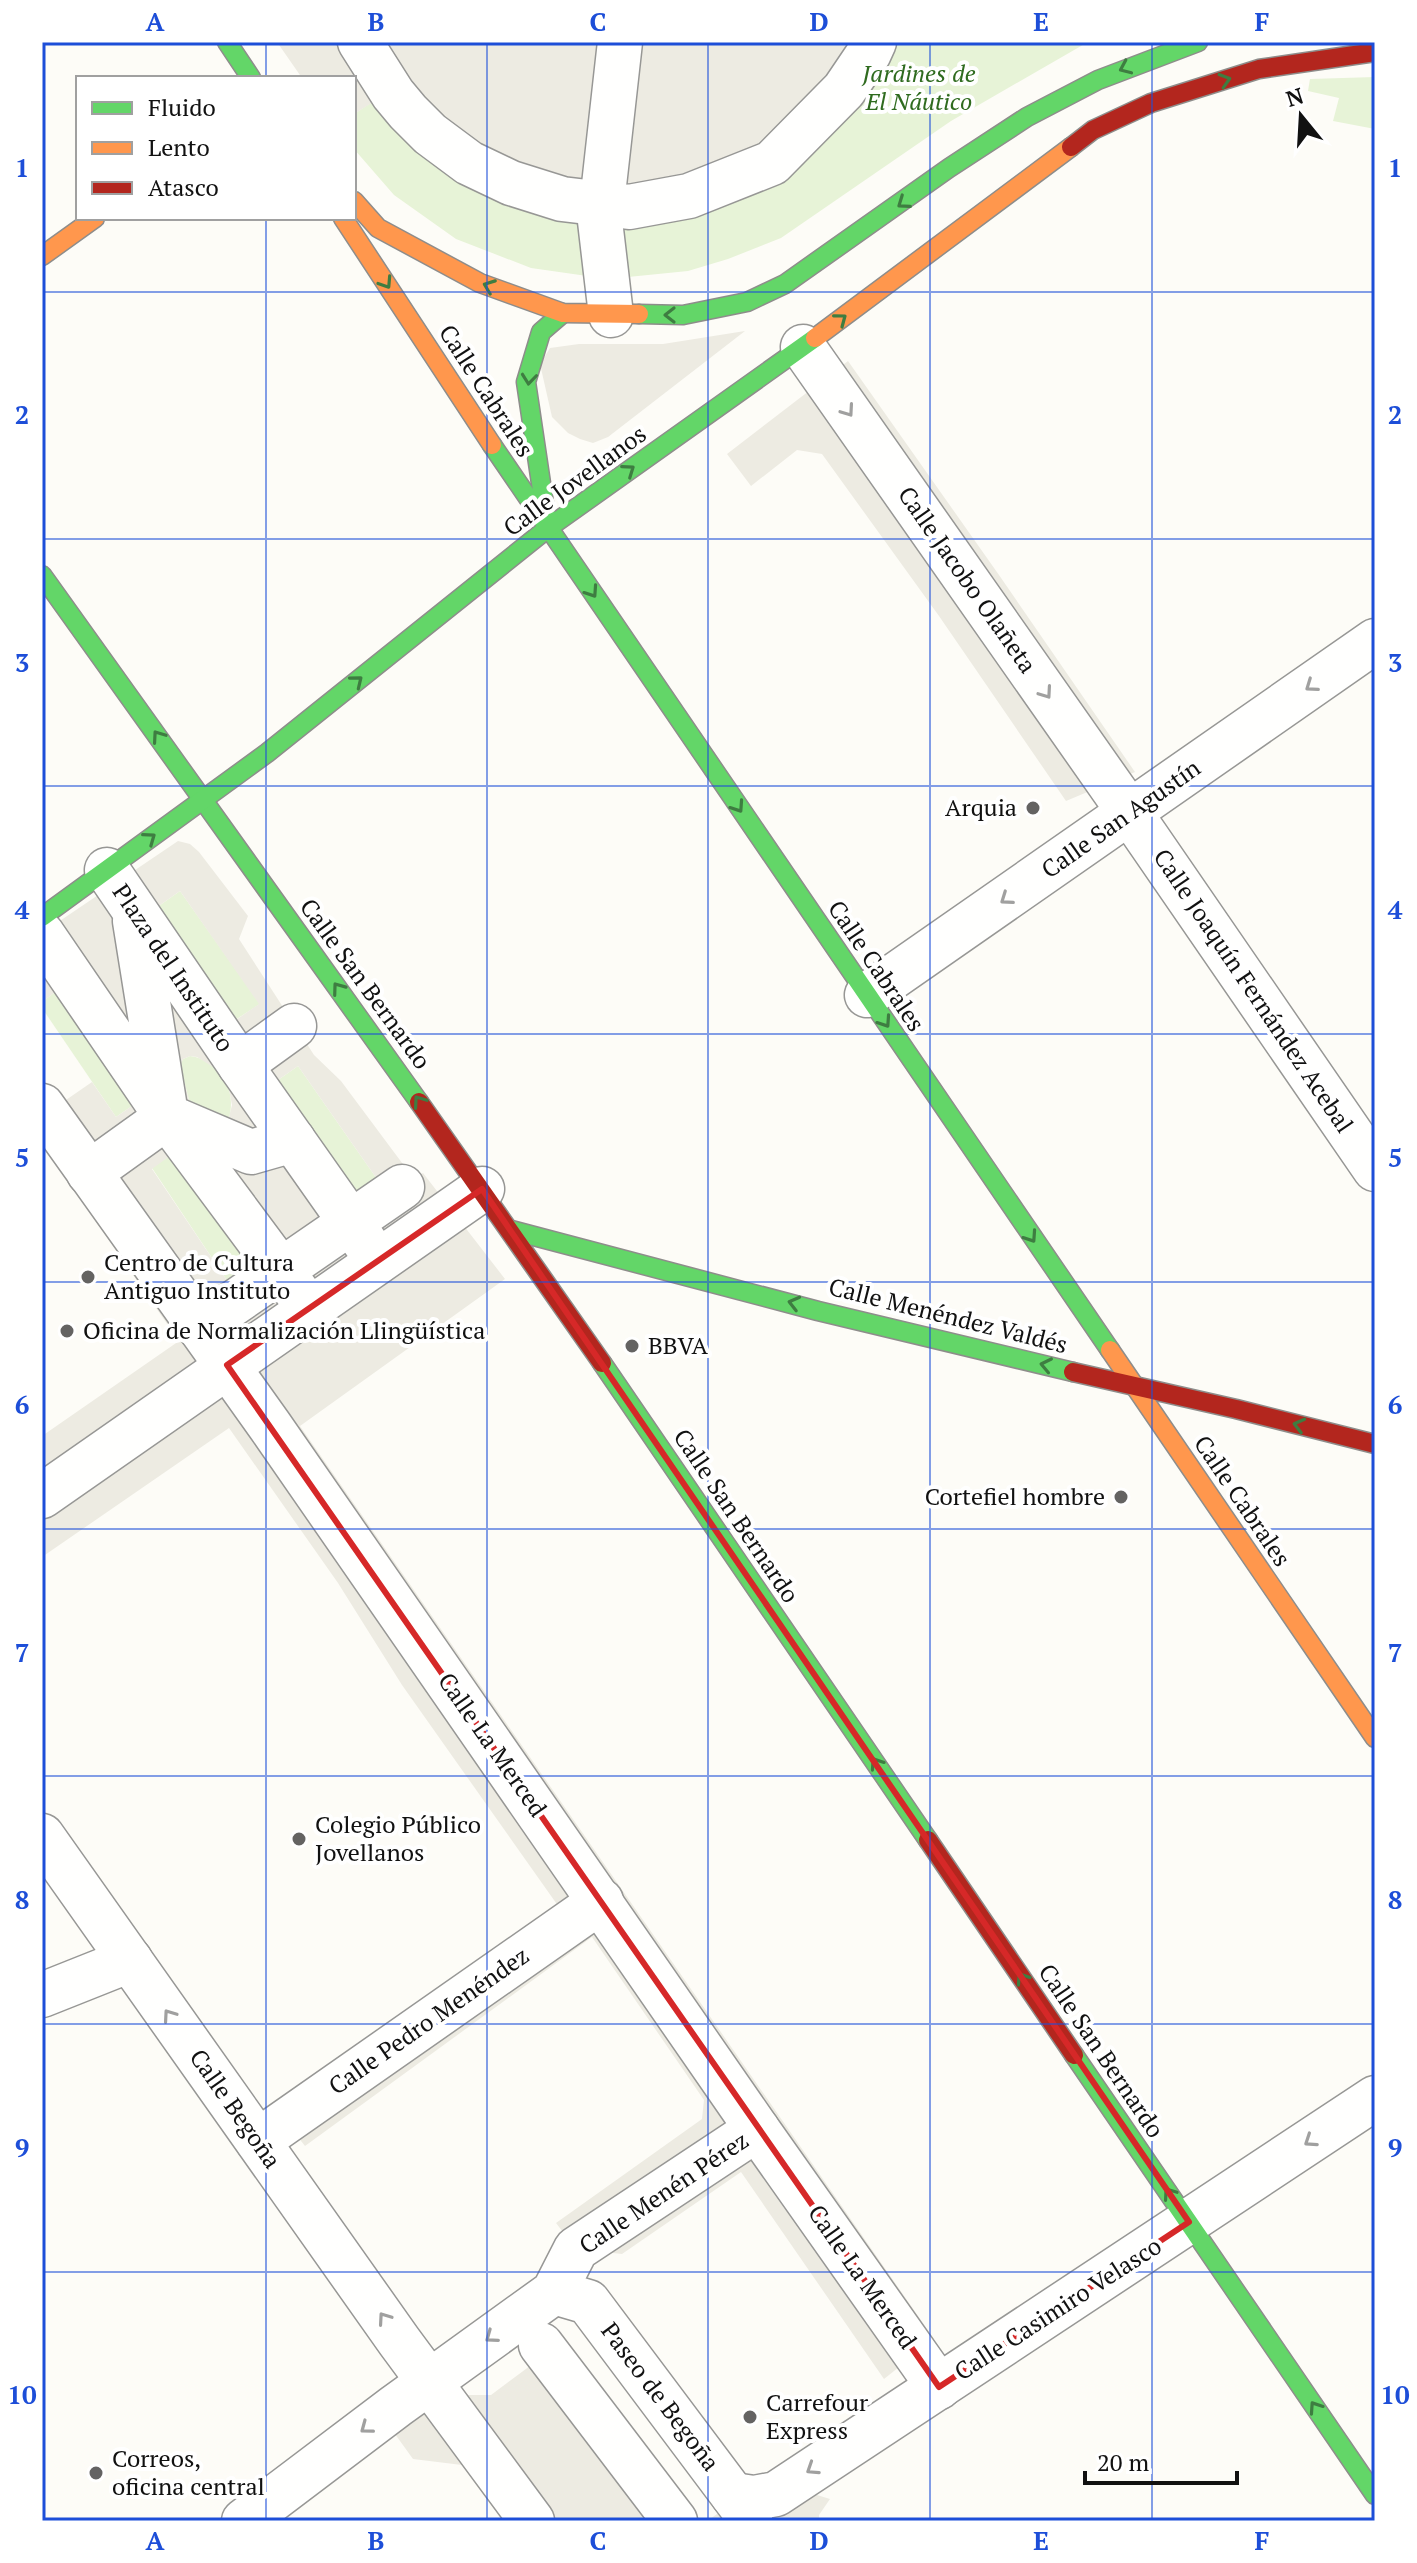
<svg xmlns="http://www.w3.org/2000/svg" width="1417" height="2563" font-family="'PT Serif',serif">
  <style>
    .green { fill: #e7f3d7 }
    .plaza { fill: #edebe2; fill-rule: evenodd }
    .lines { fill: none; stroke-linecap: round; stroke-linejoin: round }
    .street-casing { stroke: #979795; stroke-width: 47 }
    .fast-casing { stroke: #8e8d8b; stroke-width: 21 }
    .slow-casing { stroke: #8e8d8b; stroke-width: 21 }
    .jam-casing { stroke: #8e8d8b; stroke-width: 21 }
    .street { stroke: #fffffe; stroke-width: 44 }
    .fast { stroke: #63d668; stroke-width: 18 }
    .slow { stroke: #ff974d; stroke-width: 18 }
    .jam { stroke: #b3261e; stroke-width: 18 }
    .oneway { stroke: #3e7d41 }
    .oneway2 { stroke: #a0a09f }
    .marked { fill: none; stroke: #d62828; stroke-width: 6; stroke-linejoin: round }
    .grid { fill: none; stroke: #1d4ed8; stroke-width: 2; stroke-opacity: 0.55 }
    .poi-dot { fill: #646362; stroke: #fff; stroke-width: 3 }
    .labels { text-anchor: middle; stroke-width: 8; stroke-linejoin: round; paint-order: stroke }
    .park-label { font-size: 24px; font-style: italic; fill: #2f6b1f; stroke: #fff }
    .street-label { font-size: 24px; fill: #111; stroke: #fff }
    .poi-label { font-size: 24px; fill: #111; stroke: #fff; text-anchor: start }
    .neatline { fill: none; stroke: #1d4ed8; stroke-width: 3 }
    .grid-label { font-size: 26px; text-anchor: middle; font-weight: bold; fill: #1d4ed8 }
  </style>
  <rect width="100%" height="100%" fill="#fdfcf7"/>
  <!-- green -->
  <g class="green">
    <path d="M890,42H1088L951,121L781,238L728,259L688,271L608,279L531,268L456,239L394,195L354,149V114L378,98Z"/>
    <path d="M1375,77V129L1333,121L1339,98L1308,91L1310,79Z"/>
    <path d="M180,891L260,1004L229,1024L153,910Z"/>
    <path d="M67,983L145,1097L116,1117L42,1008V1002Z"/>
    <path d="M190,1056C220,1060 237,1090 229,1118L221,1121L189,1100L180,1065L183,1059Z"/>
    <path d="M298,1066L377,1179L347,1199L271,1085Z"/>
    <path d="M179,1149L258,1261L228,1282L152,1168Z"/>
  </g>
  <!-- plaza -->
  <g class="plaza">
    <path d="M277,42H890L861,98L631,222L378,99L354,114V78H302Z"/>
    <path d="M745,331L608,437L593,443L580,439L568,433L552,417L540,364L550,348L579,344H663Z"/>
    <path d="M848,361L999,575L1135,772L1066,801L939,616L822,454L797,450L751,486L727,454Z"/>
    <path d="M178,841L190,844L199,852L248,916L239,939L314,1055L341,1081L414,1179L423,1173L505,1279L300,1426L934,2339L884,2379L741,2172L622,2254L576,2249L556,2223L702,2119L704,2100L592,1937L305,2146L272,2104L561,1910L402,1685L338,1583L229,1428L42,1557V1436L179,1341L42,1144V1100L50,1111L92,1082L116,1117L145,1097L66,984L42,1002V933ZM180,891L259,1004L230,1024L153,910ZM190,1056L197,1057L218,1070L228,1084L232,1105L229,1117L221,1121L189,1100L180,1066L183,1059ZM298,1066L377,1179L347,1199L271,1085ZM179,1149L258,1261L228,1282L152,1169Z"/>
    <path d="M538,2360L695,2521H503L462,2465L413,2459L382,2416L429,2382L468,2395H491Z"/>
    <path d="M804,2491L830,2499L819,2515V2521H707L730,2505Z"/>
  </g>
  <g class="lines">
    <defs>
      <g id="street">
        <path d="M360,42L393,94L408,112L430,134L469,163L511,183L562,199L629,207L689,196L772,163L844,90L869,53L874,42"/>
        <path d="M611,315L600,221L620,42"/>
        <path d="M803,347L1130,813L1375,1169"/>
        <path d="M107,870L240,1065L378,1261"/>
        <path d="M135,921L164,1102"/>
        <path d="M42,934L167,1117L309,1308"/>
        <path d="M867,995L1375,641"/>
        <path d="M240,1065L294,1026"/>
        <path d="M42,1106L270,1426L757,2129L939,2387"/>
        <path d="M169,1117L251,1152L293,1140"/>
        <path d="M89,1173L167,1117"/>
        <path d="M199,1327L402,1187"/>
        <path d="M42,1496L482,1189"/>
        <path d="M42,1836L399,2341L532,2521"/>
        <path d="M42,1995L130,1960"/>
        <path d="M258,2141L601,1901"/>
        <path d="M554,2292L588,2302L750,2518"/>
        <path d="M541,2345L675,2521"/>
        <path d="M733,2495L754,2498L776,2494L1375,2098"/>
        <path d="M244,2521L396,2406L554,2292L576,2249L757,2129"/>
      </g>
      <g id="fast">
        <path d="M227,42L251,78"/>
        <path d="M639,314L683,315L747,302L785,284L949,168L1027,117L1098,80L1198,42"/>
        <path d="M492,445L1110,1350"/>
        <path d="M546,517L526,382L541,332L563,313"/>
        <path d="M42,575L419,1102"/>
        <path d="M42,917L267,753L548,528L815,338"/>
        <path d="M511,1230L818,1311L1073,1372"/>
        <path d="M602,1363L928,1840"/>
        <path d="M1074,2055L1375,2495"/>
      </g>
      <g id="slow">
        <path d="M354,201L378,228L480,283L563,313L639,314"/>
        <path d="M343,218L492,445"/>
        <path d="M42,256L95,218"/>
        <path d="M815,338L1071,147"/>
        <path d="M1110,1350L1375,1738"/>
      </g>
      <g id="jam">
        <path d="M1071,147L1093,130L1151,103L1259,69L1375,52"/>
        <path d="M419,1102L602,1363"/>
        <path d="M1073,1372L1236,1409L1375,1444"/>
        <path d="M928,1840L1074,2055"/>
      </g>
    </defs>
    <!-- street casing -->
    <use href="#street" class="street-casing"/>
    <!-- fast casing -->
    <use href="#fast" class="fast-casing"/>
    <!-- slow casing -->
    <use href="#slow" class="slow-casing"/>
    <!-- jam casing -->
    <use href="#jam" class="jam-casing"/>
    <!-- street -->
    <use href="#street" class="street"/>
    <!-- fast -->
    <use href="#fast" class="fast"/>
    <!-- slow -->
    <use href="#slow" class="slow"/>
    <!-- jam -->
    <use href="#jam" class="jam"/>
  </g>
  <!-- one-way arrows -->
  <defs><path id="oneway-chevron" d="M-2-3.5L2.5 0L-2 3.5" fill="none" stroke-width="1.6" stroke-linecap="round" stroke-linejoin="round" transform="scale(2)"/></defs>
  <g class="oneway">
    <use href="#oneway-chevron" transform="translate(1125 68) rotate(156)"/>
    <use href="#oneway-chevron" transform="translate(1225 80) rotate(-17)"/>
    <use href="#oneway-chevron" transform="translate(903 203) rotate(145)"/>
    <use href="#oneway-chevron" transform="translate(386 283) rotate(57)"/>
    <use href="#oneway-chevron" transform="translate(489 286) rotate(-159)"/>
    <use href="#oneway-chevron" transform="translate(670 315) rotate(180)"/>
    <use href="#oneway-chevron" transform="translate(841 319) rotate(-37)"/>
    <use href="#oneway-chevron" transform="translate(529 379) rotate(96)"/>
    <use href="#oneway-chevron" transform="translate(629 470) rotate(-35)"/>
    <use href="#oneway-chevron" transform="translate(592 592) rotate(56)"/>
    <use href="#oneway-chevron" transform="translate(357 681) rotate(-39)"/>
    <use href="#oneway-chevron" transform="translate(158 736) rotate(-125)"/>
    <use href="#oneway-chevron" transform="translate(738 807) rotate(56)"/>
    <use href="#oneway-chevron" transform="translate(150 838) rotate(-36)"/>
    <use href="#oneway-chevron" transform="translate(338 988) rotate(-126)"/>
    <use href="#oneway-chevron" transform="translate(885 1022) rotate(56)"/>
    <use href="#oneway-chevron" transform="translate(419 1101) rotate(-125)"/>
    <use href="#oneway-chevron" transform="translate(1031 1237) rotate(56)"/>
    <use href="#oneway-chevron" transform="translate(794 1303) rotate(-166)"/>
    <use href="#oneway-chevron" transform="translate(1046 1365) rotate(-168)"/>
    <use href="#oneway-chevron" transform="translate(1299 1425) rotate(-166)"/>
    <use href="#oneway-chevron" transform="translate(876 1763) rotate(-124)"/>
    <use href="#oneway-chevron" transform="translate(1022 1978) rotate(-124)"/>
    <use href="#oneway-chevron" transform="translate(1169 2193) rotate(-125)"/>
    <use href="#oneway-chevron" transform="translate(1315 2407) rotate(-124)"/>
  </g>
  <g class="oneway2">
    <use href="#oneway-chevron" transform="translate(848 411) rotate(55)"/>
    <use href="#oneway-chevron" transform="translate(1311 686) rotate(145)"/>
    <use href="#oneway-chevron" transform="translate(1046 693) rotate(55)"/>
    <use href="#oneway-chevron" transform="translate(1006 899) rotate(145)"/>
    <use href="#oneway-chevron" transform="translate(169 2015) rotate(-125)"/>
    <use href="#oneway-chevron" transform="translate(1310 2141) rotate(146)"/>
    <use href="#oneway-chevron" transform="translate(384 2318) rotate(-125)"/>
    <use href="#oneway-chevron" transform="translate(491 2337) rotate(144)"/>
    <use href="#oneway-chevron" transform="translate(366 2428) rotate(143)"/>
    <use href="#oneway-chevron" transform="translate(812 2469) rotate(147)"/>
  </g>
  <!-- marked area -->
  <path class="marked" d="M482,1189L1189,2222L939,2387L227,1365Z"/>
  <!-- grid -->
  <path class="grid" d="M266,42V78M487,42V2521M708,42V2521M930,42V2521M1152,42V2521M266,218V2521M42,292H1375M42,539H1375M42,786H1375M42,1034H1375M42,1282H1375M42,1529H1375M42,1776H1375M42,2024H1375M42,2272H1375"/>
  <!-- markers -->
  <g class="poi-dot">
    <circle cx="1033" cy="808" r="8"/>
    <circle cx="88" cy="1277" r="8"/>
    <circle cx="67" cy="1331" r="8"/>
    <circle cx="632" cy="1346" r="8"/>
    <circle cx="1121" cy="1497" r="8"/>
    <circle cx="299" cy="1839" r="8"/>
    <circle cx="750" cy="2417" r="8"/>
    <circle cx="96" cy="2473" r="8"/>
  </g>
  <g class="labels">
    <!-- park labels -->
    <g class="park-label">
      <text x="919" y="82">Jardines de<tspan x="919" dy="28">El Náutico</tspan></text>
    </g>
    <!-- street labels -->
    <g class="street-label">
      <text transform="translate(486 391) rotate(57)" y="8">Calle Cabrales</text>
      <text transform="translate(575 481) rotate(-36)" y="8">Calle Jovellanos</text>
      <text transform="translate(967 580) rotate(55)" y="8">Calle Jacobo Olañeta</text>
      <text transform="translate(1121 819) rotate(-35)" y="8">Calle San Agustín</text>
      <text transform="translate(876 966) rotate(56)" y="8">Calle Cabrales</text>
      <text transform="translate(173 968) rotate(56)" y="8">Plaza del Instituto</text>
      <text transform="translate(365 984) rotate(54)" y="8">Calle San Bernardo</text>
      <text transform="translate(1253 991) rotate(56)" y="8">Calle Joaquín Fernández Acebal</text>
      <text transform="translate(948 1316) rotate(14)" y="8">Calle Menéndez Valdés</text>
      <text transform="translate(1242 1501) rotate(56)" y="8">Calle Cabrales</text>
      <text transform="translate(736 1516) rotate(56)" y="8">Calle San Bernardo</text>
      <text transform="translate(492 1745) rotate(55)" y="8">Calle La Merced</text>
      <text transform="translate(429 2021) rotate(-35)" y="8">Calle Pedro Menéndez</text>
      <text transform="translate(1101 2051) rotate(56)" y="8">Calle San Bernardo</text>
      <text transform="translate(235 2109) rotate(55)" y="8">Calle Begoña</text>
      <text transform="translate(664 2193) rotate(-34)" y="8">Calle Menén Pérez</text>
      <text transform="translate(862 2277) rotate(55)" y="8">Calle La Merced</text>
      <text transform="translate(1058 2309) rotate(-33)" y="8">Calle Casimiro Velasco</text>
      <text transform="translate(660 2397) rotate(53)" y="8">Paseo de Begoña</text>
    </g>
    <!-- poi labels -->
    <g class="poi-label">
      <text x="1017" y="816" text-anchor="end">Arquia</text>
      <text x="104" y="1271">Centro de Cultura<tspan x="104" dy="28">Antiguo Instituto</tspan></text>
      <text x="83" y="1339">Oficina de Normalización Llingüística</text>
      <text x="648" y="1354">BBVA</text>
      <text x="1105" y="1505" text-anchor="end">Cortefiel hombre</text>
      <text x="315" y="1833">Colegio Público<tspan x="315" dy="28">Jovellanos</tspan></text>
      <text x="766" y="2411">Carrefour<tspan x="766" dy="28">Express</tspan></text>
      <text x="112" y="2467">Correos,<tspan x="112" dy="28">oficina central</tspan></text>
    </g>
  </g>
  <!-- border -->
  <rect width="1417" height="2563" fill="none" stroke="#ffffff" stroke-width="88"/>
  <!-- legend -->
  <rect x="76" y="76" width="280" height="144" fill="#ffffff" stroke="#a0a0a0" stroke-width="2"/>
  <rect x="92" y="102" width="40" height="12" fill="#63d668" stroke="#a0a0a0" stroke-width="2"/>
  <text x="148" y="116" font-size="24" fill="#111111">Fluido</text>
  <rect x="92" y="142" width="40" height="12" fill="#ff974d" stroke="#a0a0a0" stroke-width="2"/>
  <text x="148" y="156" font-size="24" fill="#111111">Lento</text>
  <rect x="92" y="182" width="40" height="12" fill="#b3261e" stroke="#a0a0a0" stroke-width="2"/>
  <text x="148" y="196" font-size="24" fill="#111111">Atasco</text>
  <!-- north arrow -->
  <g transform="translate(1301 116) rotate(342)" stroke="#ffffff" stroke-width="6" paint-order="stroke">
  <path d="M0-6L14 30L0 20L-14 30Z" fill="#111111"/>
  <text y="-12" font-size="22" font-weight="bold" text-anchor="middle" fill="#111111">N</text>
  </g>
  <!-- scale -->
  <path d="M1085 2471v12h152v-12" fill="none" stroke="#111111" stroke-width="4"/>
  <text x="1097" y="2471" font-size="24" fill="#111111" stroke="#ffffff" stroke-width="6" paint-order="stroke">20 m</text>
  <rect x="44" y="44" width="1329" height="2475" class="neatline"/>
  <g class="grid-label">
    <text x="155" y="31">A</text>
    <text x="376" y="31">B</text>
    <text x="598" y="31">C</text>
    <text x="819" y="31">D</text>
    <text x="1041" y="31">E</text>
    <text x="1262" y="31">F</text>
    <text x="22" y="177">1</text>
    <text x="1395" y="177">1</text>
    <text x="22" y="424">2</text>
    <text x="1395" y="424">2</text>
    <text x="22" y="672">3</text>
    <text x="1395" y="672">3</text>
    <text x="22" y="919">4</text>
    <text x="1395" y="919">4</text>
    <text x="22" y="1167">5</text>
    <text x="1395" y="1167">5</text>
    <text x="22" y="1414">6</text>
    <text x="1395" y="1414">6</text>
    <text x="22" y="1662">7</text>
    <text x="1395" y="1662">7</text>
    <text x="22" y="1909">8</text>
    <text x="1395" y="1909">8</text>
    <text x="22" y="2157">9</text>
    <text x="1395" y="2157">9</text>
    <text x="22" y="2404">10</text>
    <text x="1395" y="2404">10</text>
    <text x="155" y="2550">A</text>
    <text x="376" y="2550">B</text>
    <text x="598" y="2550">C</text>
    <text x="819" y="2550">D</text>
    <text x="1041" y="2550">E</text>
    <text x="1262" y="2550">F</text>
  </g>
</svg>
